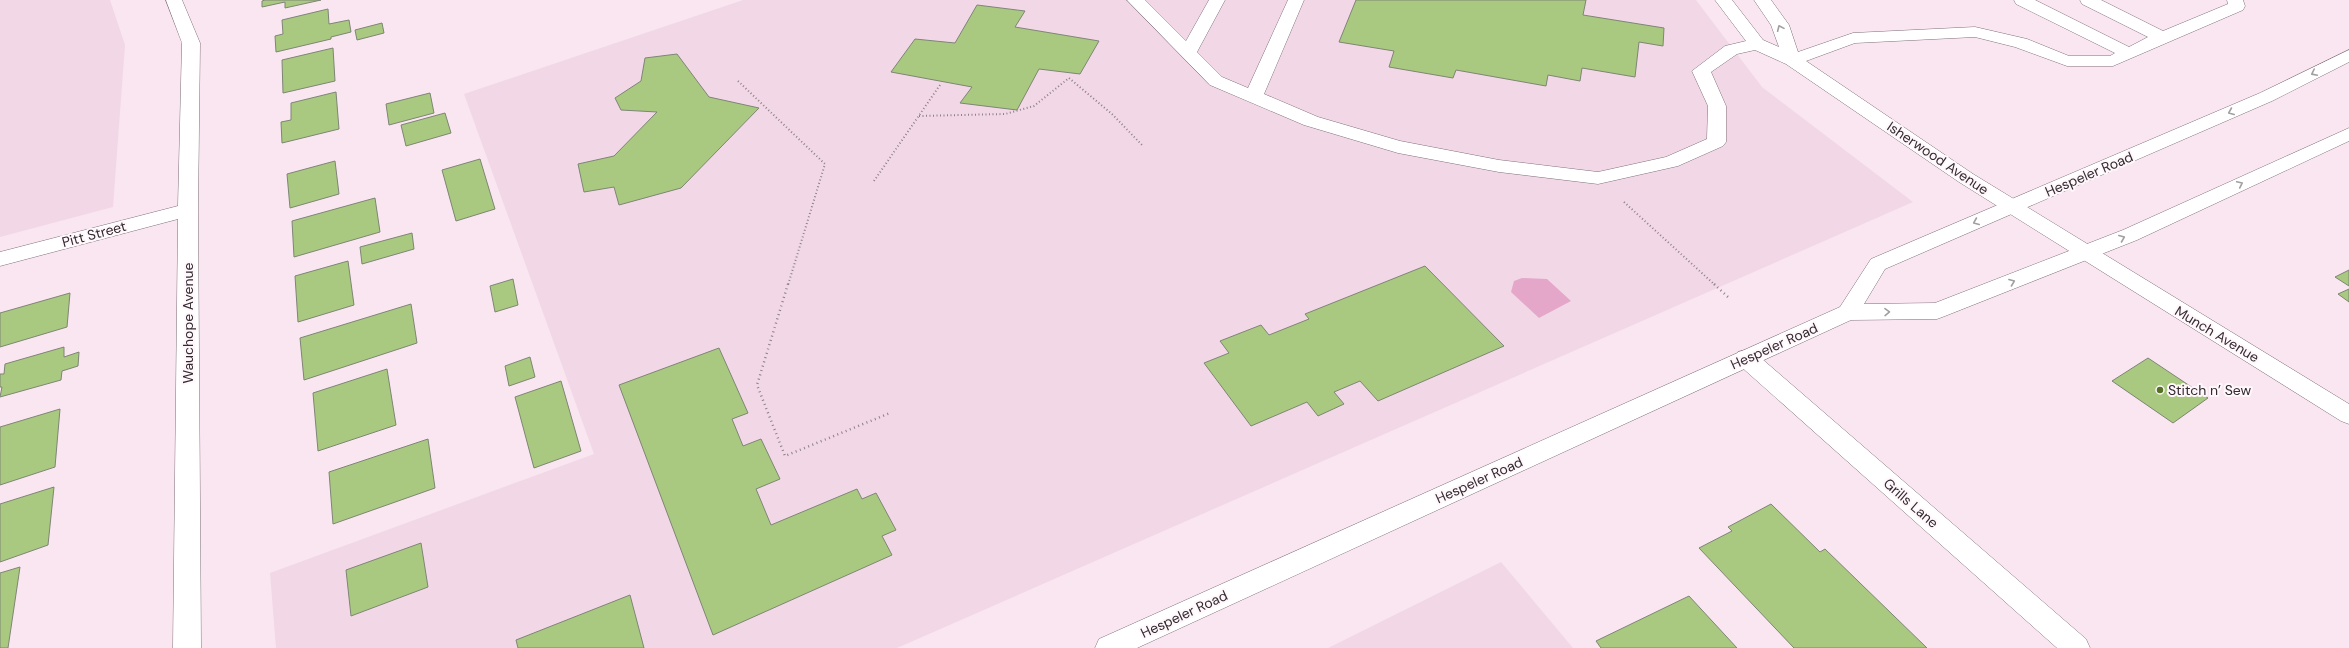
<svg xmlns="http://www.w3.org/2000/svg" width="2349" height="648" font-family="'DM Sans',sans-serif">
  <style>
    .built { fill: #f2d8e6 }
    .green { fill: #e4a7c9 }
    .building { fill: #aac980; stroke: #7e8575 }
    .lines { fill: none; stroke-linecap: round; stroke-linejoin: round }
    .minor-casing { stroke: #81717a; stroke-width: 1 }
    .major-casing { stroke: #81717a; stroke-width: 1 }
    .path-far1 { stroke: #8d8188; stroke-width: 2; stroke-dasharray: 1 2.5; stroke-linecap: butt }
    .path { stroke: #8d8188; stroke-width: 2.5; stroke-dasharray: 1 3.5; stroke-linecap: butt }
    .minor { fill: #fff; fill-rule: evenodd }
    .major { fill: #fff; fill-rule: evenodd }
    .oneway { stroke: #a29fa1 }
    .poi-dot { fill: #547125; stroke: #fff7fb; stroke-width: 1.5 }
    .labels { text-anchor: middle; stroke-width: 4; stroke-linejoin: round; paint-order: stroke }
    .street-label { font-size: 14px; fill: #312a2e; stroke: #fff7fb }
    .poi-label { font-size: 14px; fill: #312a2e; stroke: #fff7fb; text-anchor: start }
  </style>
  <rect width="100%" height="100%" fill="#f9e6f0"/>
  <!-- built -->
  <g class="built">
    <path d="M0,0H110L125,45L113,207L0,237Z"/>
    <path d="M743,0H1696L1762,87L1913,202L897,648H276L270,573L594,454L464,94Z"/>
    <path d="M1501,562L1573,648H1328Z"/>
  </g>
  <!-- green -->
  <path class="green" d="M1522,278L1547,279L1571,301L1539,318L1511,292L1514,281Z"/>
  <!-- building -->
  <g class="building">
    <path d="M321,0L285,8V2L262,7V1L265,0Z"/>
    <path d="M1356,0H1586L1583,15L1664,28L1663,46L1639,42L1635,77L1582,68L1580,81L1548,75L1546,86L1456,70L1453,78L1389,67L1394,51L1339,42Z"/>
    <path d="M977,5L1025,11L1015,27L1099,41L1080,74L1039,69L1017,110L960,103L972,87L891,72L915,39L955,43Z"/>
    <path d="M328,9L329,24L349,20L351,32L331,37V39L276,52L275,36L283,34L282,20Z"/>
    <path d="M382,23L384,33L357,40L355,30Z"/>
    <path d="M333,48L335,81L283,93L282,60Z"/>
    <path d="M677,54L709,97L759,108L681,188L619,205L614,187L584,192L578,164L614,156L657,112L621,110L615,98L641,81L645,58Z"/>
    <path d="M336,92L339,129L282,143L281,122L291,120V103Z"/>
    <path d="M430,93L434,113L389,125L386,104Z"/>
    <path d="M445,113L451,133L406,146L401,125Z"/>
    <path d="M480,159L495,209L456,221L442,170Z"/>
    <path d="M335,161L339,194L290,208L287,174Z"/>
    <path d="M375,198L380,232L294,257L292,221Z"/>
    <path d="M412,233L414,249L362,264L360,247Z"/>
    <path d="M348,261L354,305L298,322L295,276Z"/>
    <path d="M1425,266L1504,346L1378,401L1360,381L1334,392L1344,404L1318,416L1307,402L1251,426L1204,363L1229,353L1220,341L1261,325L1269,335L1309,319L1305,314Z"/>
    <path d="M2349,270V286L2335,277Z"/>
    <path d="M513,279L518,305L495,312L490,286Z"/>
    <path d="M2349,289V302L2338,294Z"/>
    <path d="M70,293L67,327L0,347V313Z"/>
    <path d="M411,304L417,343L304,380L300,338Z"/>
    <path d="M64,347V357L79,352L78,366L62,371L61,380L0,397L2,387H0V374H4L5,364Z"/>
    <path d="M719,348L748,413L732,419L743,446L761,439L780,479L756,489L771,525L857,489L862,499L876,493L896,530L882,536L892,555L713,635L619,385Z"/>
    <path d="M530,357L535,377L509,386L505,366Z"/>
    <path d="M2148,358L2208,398L2173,423L2112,381Z"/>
    <path d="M387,369L396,425L318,451L313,393Z"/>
    <path d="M561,381L581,451L534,468L515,397Z"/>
    <path d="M60,409L55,467L0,485V427Z"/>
    <path d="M428,439L435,488L333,524L329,472Z"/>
    <path d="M54,487L48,545L0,562V504Z"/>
    <path d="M1771,504L1820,552L1825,549L1927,648H1794L1699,548L1732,531L1728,527Z"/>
    <path d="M421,543L428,587L351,616L346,570Z"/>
    <path d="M20,567L8,648H0V573Z"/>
    <path d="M630,595L644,648H518L516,640Z"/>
    <path d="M1689,596L1737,648H1601L1596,641Z"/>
  </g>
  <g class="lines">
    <defs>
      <g id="minor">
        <path d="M166,0H182L200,43L198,210L201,648H173L178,219L0,266V252L178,206L182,43Z"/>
        <path d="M1127,0H1145L1186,41L1209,0H1225L1197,52L1222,77L1248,88L1288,0H1304L1264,94L1318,117L1400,141L1499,160L1598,172L1666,157L1707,139L1708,106L1692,71L1725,46L1746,41L1715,0H1732L1763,40L1779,47L1771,25L1754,0H1771L1789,25L1798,52L1853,33L1975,27L2027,39L2069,56H2110L2115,53L2016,4L2014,0H2035L2129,47L2148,37L2082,4L2080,0H2101L2163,31L2228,4L2227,0H2243L2245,6L2243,10L2113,66H2067L2015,47L1975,37L1855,43L1806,61L1973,174L2349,404V424L2341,421L1959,182L1786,64L1755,50L1737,54L1711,72L1726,106V142L1723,146L1678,166L1598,184L1499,172L1398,153L1304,125L1210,85Z"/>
        <path d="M1746,350L1754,352L2086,639L2090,648H2057L1738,364L1735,358L1738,352Z"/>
      </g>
      <path id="major" d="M2349,50V62L2272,101L1885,269L1864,304L1935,303L2123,230L2349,128V141L2137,240L1945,316L1937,319L1851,320L1137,648H1095L1099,639L1840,307L1871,259L2260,93Z"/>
    </defs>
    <!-- minor casing -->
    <use href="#minor" class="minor-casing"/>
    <!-- major casing -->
    <use href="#major" class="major-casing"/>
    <!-- path-far1 -->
    <g class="path-far1">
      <path d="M738,81L825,164L788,285"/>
      <path d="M919,116L1005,114L1034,106L1069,78L1112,114L1142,145"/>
      <path d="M874,181L940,85"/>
      <path d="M1624,202L1715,285"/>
    </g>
    <!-- path -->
    <g class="path">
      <path d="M788,284L757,385L785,456L890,413"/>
      <path d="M1714,284L1729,298"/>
    </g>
    <!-- minor -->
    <use href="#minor" class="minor"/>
    <!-- major -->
    <use href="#major" class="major"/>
  </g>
  <!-- one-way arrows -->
  <defs><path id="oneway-chevron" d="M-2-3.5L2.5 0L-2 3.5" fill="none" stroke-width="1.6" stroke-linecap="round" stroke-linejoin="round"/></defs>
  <g class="oneway">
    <use href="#oneway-chevron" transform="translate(1780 28) rotate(-114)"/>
    <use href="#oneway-chevron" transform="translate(2314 73) rotate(153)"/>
    <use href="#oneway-chevron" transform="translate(2231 112) rotate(157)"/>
    <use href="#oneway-chevron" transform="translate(2240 184) rotate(-25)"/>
    <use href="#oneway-chevron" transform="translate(1976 222) rotate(157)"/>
    <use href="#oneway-chevron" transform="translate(2122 238) rotate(-22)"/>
    <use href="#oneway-chevron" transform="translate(2012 282) rotate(-21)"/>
    <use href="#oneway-chevron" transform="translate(1887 312) rotate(-1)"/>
  </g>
  <!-- markers -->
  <circle class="poi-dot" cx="2160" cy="390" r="4"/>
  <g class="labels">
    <!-- street labels -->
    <g class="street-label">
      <text transform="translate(1938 158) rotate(34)" y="5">Isherwood Avenue</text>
      <text transform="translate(2089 174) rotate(-23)" y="5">Hespeler Road</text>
      <text transform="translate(94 234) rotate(-15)" y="5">Pitt Street</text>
      <text transform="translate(188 323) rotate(-90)" y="5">Wauchope Avenue</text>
      <text transform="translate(2217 334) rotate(31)" y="5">Munch Avenue</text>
      <text transform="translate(1774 346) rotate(-24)" y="5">Hespeler Road</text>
      <text transform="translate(1479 480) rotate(-24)" y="5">Hespeler Road</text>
      <text transform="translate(1911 503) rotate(41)" y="5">Grills Lane</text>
      <text transform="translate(1184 614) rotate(-25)" y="5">Hespeler Road</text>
    </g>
    <!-- poi labels -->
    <g class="poi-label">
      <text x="2168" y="395">Stitch n’ Sew</text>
    </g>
  </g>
</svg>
